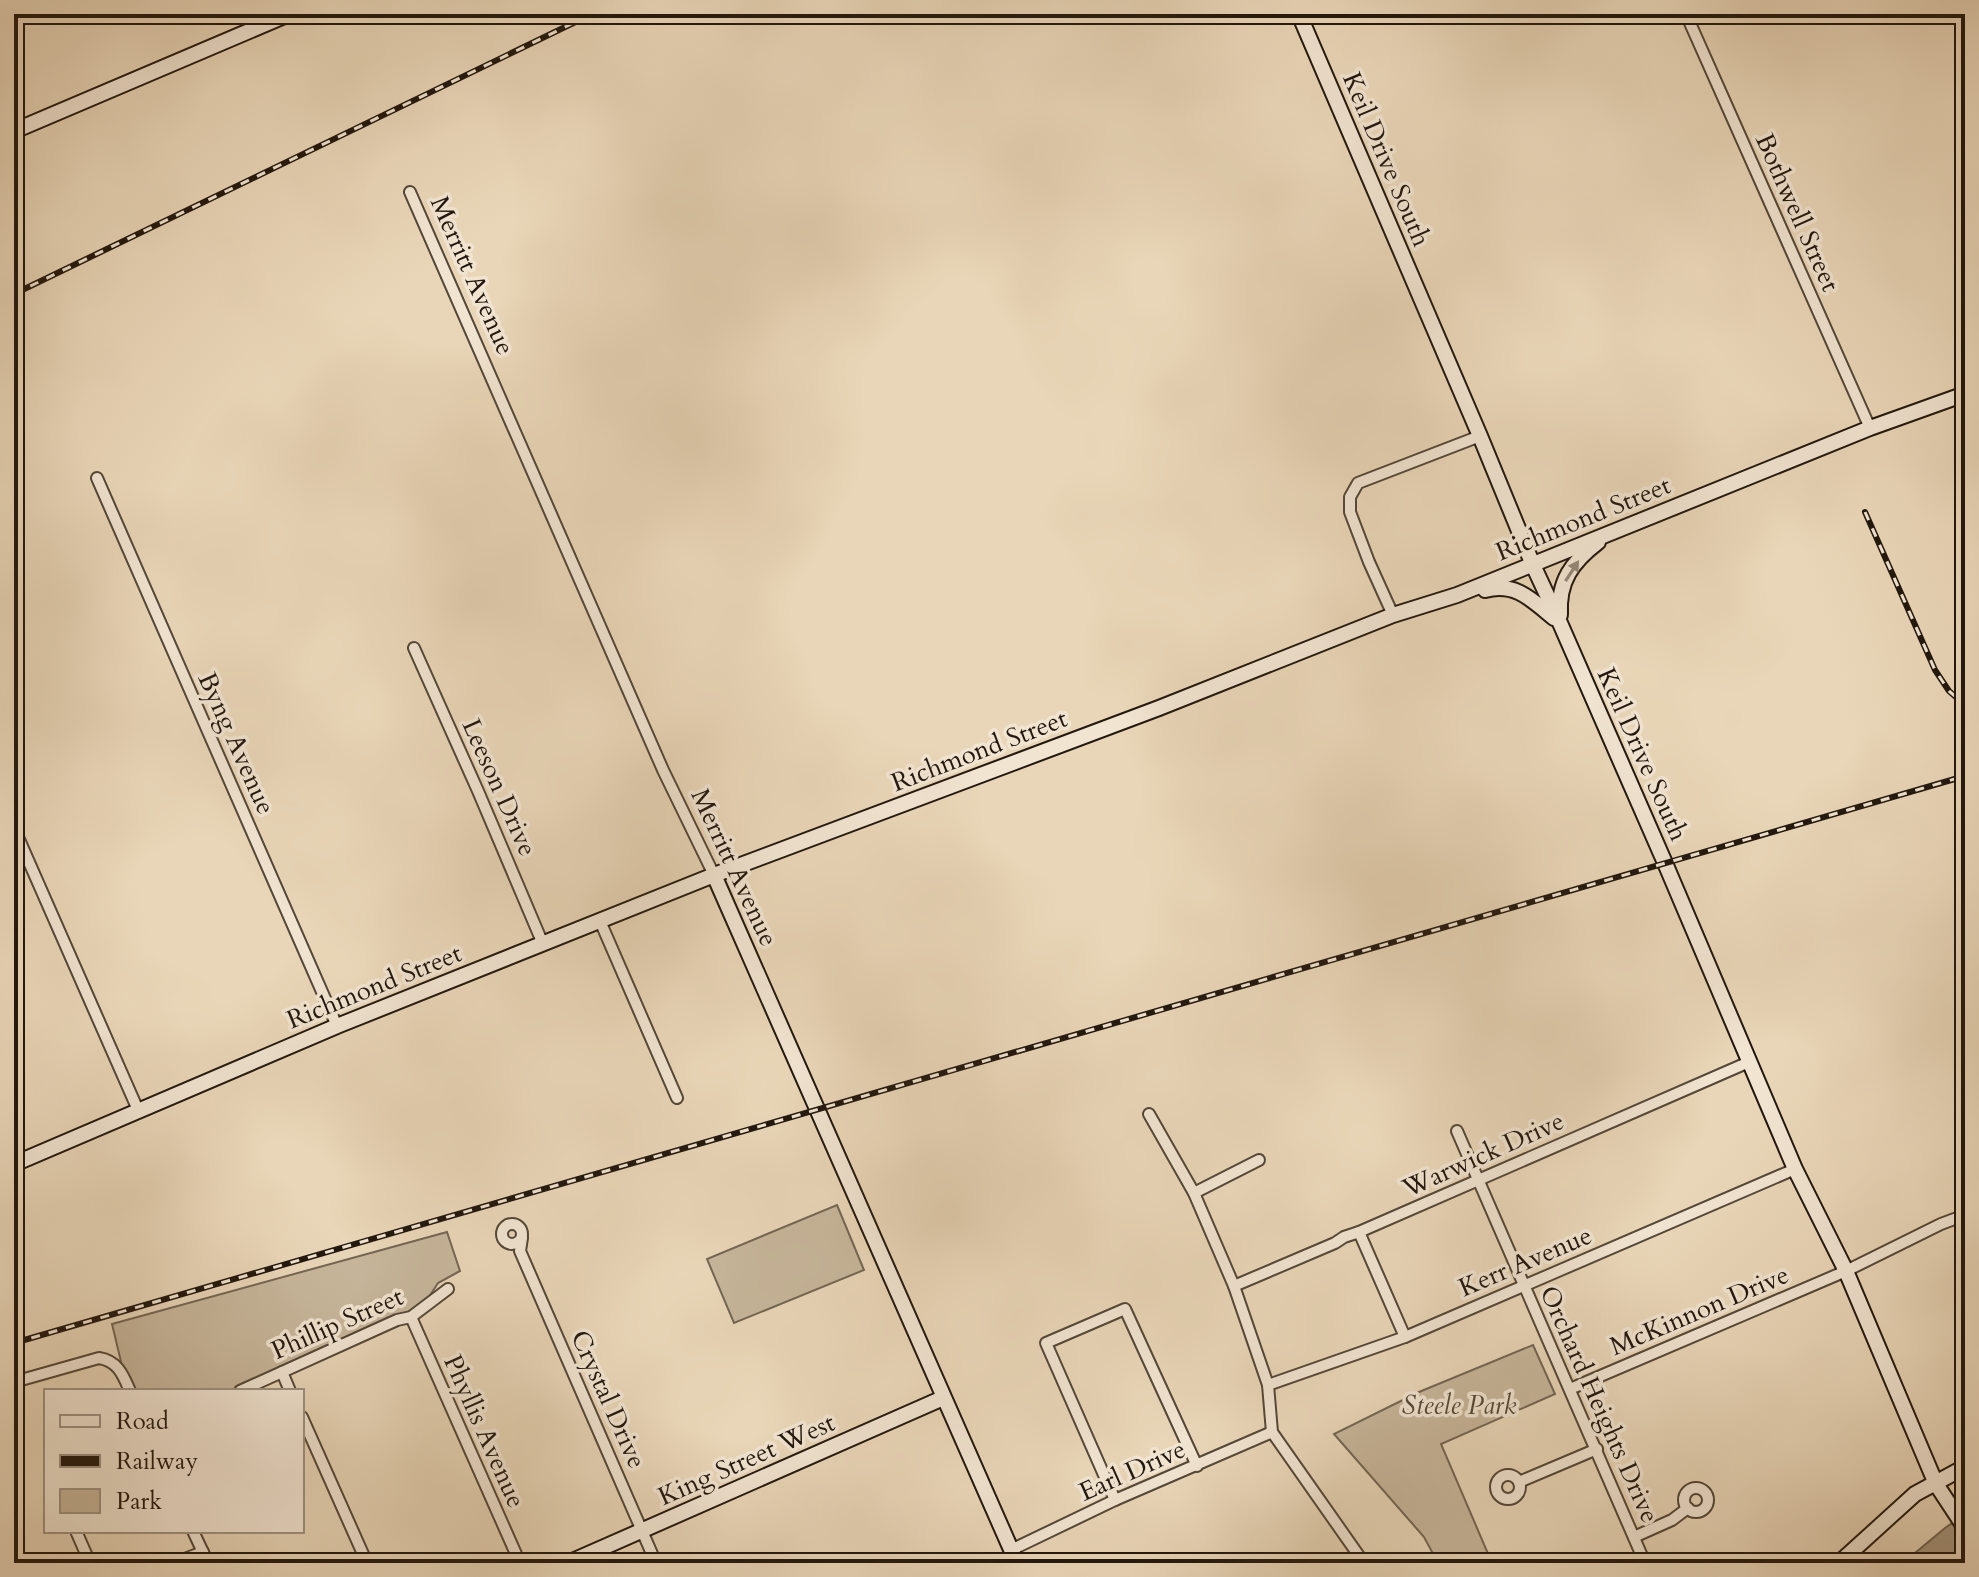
<svg xmlns="http://www.w3.org/2000/svg" width="1979" height="1577" font-family="Cardo,serif">
  <style>
    .green { fill: #c7b69b; stroke: #746654; stroke-width: 2 }
    .water { fill: #a5957e; stroke: #716351; stroke-width: 2 }
    .lines { fill: none; stroke-linecap: round; stroke-linejoin: round }
    .street-casing { stroke: #544738; stroke-width: 14 }
    .secondary-casing { stroke: #22170e; stroke-width: 18 }
    .street { stroke: #f1e4d1; stroke-width: 10 }
    .secondary { stroke: #f1e4d1; stroke-width: 14 }
    .rail-casing { stroke: #22170e; stroke-width: 6 }
    .rail { stroke: #f1e4d1; stroke-width: 3; stroke-dasharray: 9; stroke-linecap: butt }
    .oneway { fill: #948879 }
    .labels { text-anchor: middle; stroke-width: 7; stroke-linejoin: round; paint-order: stroke }
    .street-label { font-size: 26px; fill: #22170e; stroke: #f1e4d1 }
    .park-label { font-size: 26px; font-style: italic; fill: #544738; stroke: #f1e4d1 }
  </style>
  <rect width="100%" height="100%" fill="#e9d6b8"/>
  <filter id="stains"><feTurbulence type="fractalNoise" baseFrequency=".0025" numOctaves="4"/><feColorMatrix values="0 0 0 0 .2 0 0 0 0 .09 0 0 0 0 .02 0 0 0 .5 -.17"/></filter>
  <radialGradient id="worn" r=".72"><stop offset=".6" stop-color="#630" stop-opacity="0"/><stop offset="1" stop-color="#630" stop-opacity=".3"/></radialGradient>
  <!-- green -->
  <g class="green">
    <path d="M837,1205L864,1270L734,1323L707,1259Z"/>
    <path d="M447,1232L460,1271L438,1283L425,1303L414,1312L231,1391H134L122,1366L112,1324Z"/>
    <path d="M1533,1345L1555,1394L1441,1444L1492,1563H1438L1424,1537L1334,1434L1419,1392Z"/>
  </g>
  <!-- water -->
  <path class="water" d="M1965,1514V1563H1903L1945,1528Z"/>
  <g class="lines">
    <defs>
      <g id="street">
        <path d="M1686,14L1870,428"/>
        <path d="M410,192L663,770L714,875"/>
        <path d="M97,478L337,1026"/>
        <path d="M1393,615L1369,562L1350,512V497L1358,483L1480,436"/>
        <path d="M414,648L478,791L543,944"/>
        <path d="M14,828L138,1110"/>
        <path d="M600,921L677,1098"/>
        <path d="M1149,1114L1194,1193L1234,1286L1268,1385L1272,1432L1364,1563"/>
        <path d="M1457,1131L1645,1563"/>
        <path d="M1194,1193L1259,1160"/>
        <circle cx="512" cy="1234" r="10"/>
        <path d="M1359,1232L1405,1337"/>
        <path d="M522,1238L520,1251L656,1563"/>
        <path d="M1234,1286L1335,1243L1344,1237L1359,1232L1749,1062"/>
        <path d="M411,1317L520,1563"/>
        <path d="M282,1372L290,1391"/>
        <path d="M14,1382L99,1358C118,1361 123,1375 130,1391"/>
        <path d="M1268,1385L1405,1337L1795,1169"/>
        <path d="M1570,1389L1846,1271L1941,1224L1965,1215"/>
        <path d="M240,1391L397,1320L411,1317L448,1289"/>
        <path d="M302,1417L367,1563"/>
        <circle cx="1508" cy="1487" r="12"/>
        <path d="M1519,1482L1597,1449"/>
        <circle cx="1696" cy="1500" r="12"/>
        <path d="M1115,1500L1046,1343L1125,1309L1197,1466"/>
        <path d="M76,1531L90,1563"/>
        <path d="M193,1531L208,1563"/>
        <path d="M1634,1537L1672,1520L1688,1508"/>
        <path d="M1011,1550L1115,1500L1272,1432"/>
        <path d="M174,1563L203,1552"/>
        <path d="M863,1563L869,1559L878,1563"/>
      </g>
      <g id="secondary">
        <path d="M1299,14L1480,436L1533,565L1560,623L1665,863L1795,1169L1846,1271L1936,1484L1965,1528"/>
        <path d="M14,131L289,14"/>
        <path d="M1485,590C1516,582 1532,600 1554,618"/>
        <path d="M1560,615C1558,581 1572,562 1598,542"/>
        <path d="M714,875L1017,1563"/>
        <path d="M14,1164L337,1026L714,875L1159,708L1393,615L1457,595L1870,428L1965,394"/>
        <path d="M568,1563L943,1398"/>
        <path d="M1839,1563L1915,1494L1965,1467"/>
      </g>
    </defs>
    <!-- street casing -->
    <use href="#street" class="street-casing"/>
    <!-- secondary casing -->
    <use href="#secondary" class="secondary-casing"/>
    <!-- street -->
    <use href="#street" class="street"/>
    <!-- secondary -->
    <use href="#secondary" class="secondary"/>
    <defs>
      <g id="rail">
        <path d="M14,294L592,14"/>
        <path d="M1865,512L1935,670L1949,691L1965,705"/>
        <path d="M14,1343L1965,776"/>
      </g>
    </defs>
    <!-- rail casing -->
    <use href="#rail" class="rail-casing"/>
    <!-- rail -->
    <use href="#rail" class="rail"/>
  </g>
  <!-- one-way arrows -->
  <defs><path id="oneway-solid" d="M-6-.8H1V-3.2L6.5 0L1 3.2V.8H-6Z" transform="scale(2)"/></defs>
  <use class="oneway" href="#oneway-solid" transform="translate(1572 571) rotate(-57)"/>
  <g class="labels">
    <!-- street labels -->
    <g class="street-label">
      <text transform="translate(1387 159) rotate(67)" y="9">Keil Drive South</text>
      <text transform="translate(1798 212) rotate(66)" y="9">Bothwell Street</text>
      <text transform="translate(473 275) rotate(66)" y="9">Merritt Avenue</text>
      <text transform="translate(1583 518) rotate(-22)" y="9">Richmond Street</text>
      <text transform="translate(237 743) rotate(66)" y="9">Byng Avenue</text>
      <text transform="translate(979 750) rotate(-21)" y="9">Richmond Street</text>
      <text transform="translate(1643 754) rotate(66)" y="9">Keil Drive South</text>
      <text transform="translate(500 787) rotate(66)" y="9">Leeson Drive</text>
      <text transform="translate(735 867) rotate(65)" y="9">Merritt Avenue</text>
      <text transform="translate(374 986) rotate(-22)" y="9">Richmond Street</text>
      <text transform="translate(1483 1154) rotate(-24)" y="9">Warwick Drive</text>
      <text transform="translate(1525 1261) rotate(-23)" y="9">Kerr Avenue</text>
      <text transform="translate(1699 1310) rotate(-23)" y="9">McKinnon Drive</text>
      <text transform="translate(337 1323) rotate(-24)" y="9">Phillip Street</text>
      <text transform="translate(609 1399) rotate(66)" y="9">Crystal Drive</text>
      <text transform="translate(1600 1404) rotate(66)" y="9">Orchard Heights Drive</text>
      <text transform="translate(485 1431) rotate(66)" y="9">Phyllis Avenue</text>
      <text transform="translate(746 1459) rotate(-24)" y="9">King Street West</text>
      <text transform="translate(1132 1470) rotate(-24)" y="9">Earl Drive</text>
    </g>
    <!-- park labels -->
    <g class="park-label">
      <text x="1459" y="1414">Steele Park</text>
    </g>
  </g>
  <!-- margin -->
  <rect width="1979" height="1577" fill="none" stroke="#e9d6b8" stroke-width="48"/>
  <rect x="16" y="16" width="1947" height="1545" fill="none" stroke="#22170e" stroke-width="4"/>
  <rect x="24" y="24" width="1931" height="1529" fill="none" stroke="#22170e" stroke-width="2"/>
  <!-- legend -->
  <rect x="44" y="1389" width="260" height="144" fill="#f1e4d1" stroke="#9e9283" stroke-width="2"/>
  <rect x="60" y="1415" width="40" height="12" fill="#f1e4d1" stroke="#9e9283" stroke-width="2"/>
  <text x="116" y="1429" font-size="24" fill="#22170e">Road</text>
  <rect x="60" y="1455" width="40" height="12" fill="#22170e" stroke="#9e9283" stroke-width="2"/>
  <text x="116" y="1469" font-size="24" fill="#22170e">Railway</text>
  <rect x="60" y="1489" width="40" height="24" fill="#c7b69b" stroke="#9e9283" stroke-width="2"/>
  <text x="116" y="1509" font-size="24" fill="#22170e">Park</text>
  <rect width="100%" height="100%" filter="url(#stains)"/>
  <rect width="100%" height="100%" fill="url(#worn)"/>
</svg>
